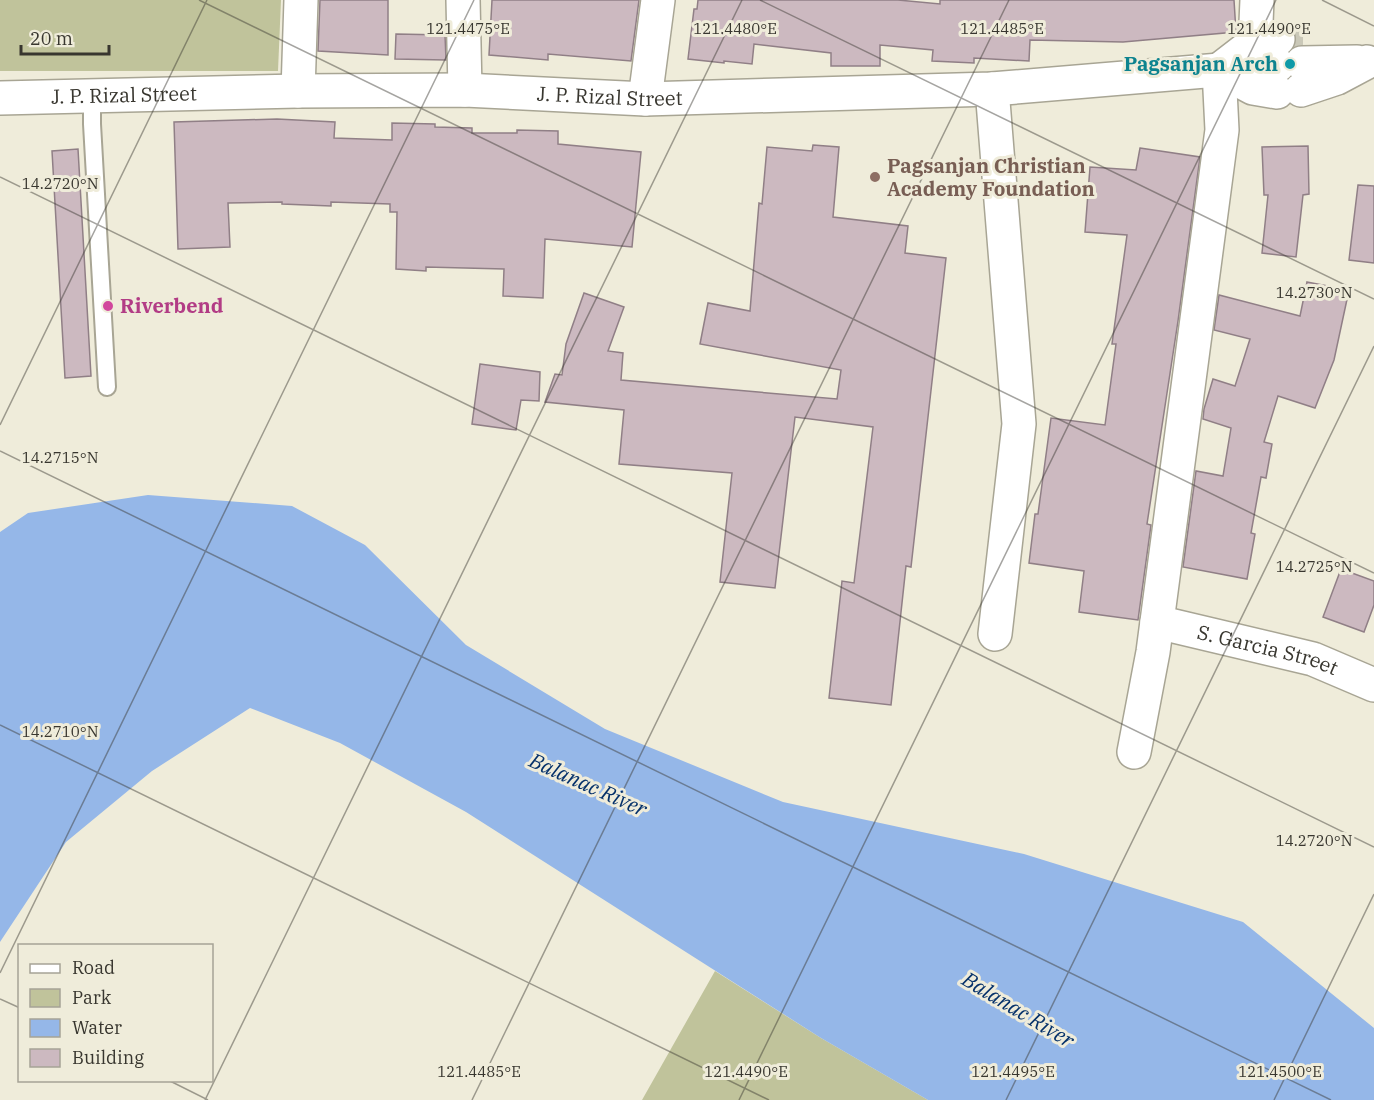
<svg xmlns="http://www.w3.org/2000/svg" width="1374" height="1100" font-family="'IBM Plex Serif',serif">
  <style>
    .green { fill: #c0c39b }
    .water { fill: #95b7e8 }
    .building { fill: #ccb9c0; stroke: #907f86; stroke-width: 1.5 }
    .lines { fill: none; stroke-linecap: round; stroke-linejoin: round }
    .primary-tunnel { stroke: #cac8b8; stroke-width: 33; stroke-dasharray: 33 16; stroke-linecap: butt }
    .lane-casing { stroke: #a8a594; stroke-width: 20 }
    .street-casing { stroke: #a8a594; stroke-width: 36 }
    .primary-casing { stroke: #a8a594; stroke-width: 36 }
    .lane { stroke: #fff; stroke-width: 16 }
    .street { stroke: #fff; stroke-width: 33 }
    .primary { stroke: #fff; stroke-width: 33 }
    .ticks { fill: none; stroke: #38362f; stroke-width: 1.5; stroke-opacity: 0.45 }
    .culture-dot { fill: #0f9aa8; stroke: #efecda; stroke-width: 2 }
    .education-dot { fill: #8d6e63; stroke: #efecda; stroke-width: 2 }
    .hotel-dot { fill: #d1479c; stroke: #efecda; stroke-width: 2 }
    .labels { text-anchor: middle; stroke-width: 6; stroke-linejoin: round; paint-order: stroke }
    .culture-label { font-size: 20px; font-weight: bold; fill: #0d838f; stroke: #efecda; text-anchor: end }
    .street-label { font-size: 20px; fill: #38362f; stroke: #efecda }
    .education-label { font-size: 20px; font-weight: bold; fill: #785e54; stroke: #efecda; text-anchor: start }
    .hotel-label { font-size: 20px; font-weight: bold; fill: #b23c85; stroke: #efecda; text-anchor: start }
    .water-label { font-size: 21px; font-style: italic; fill: #05316a; stroke: #efecda }
    .ticks-label { font-size: 15px; text-anchor: middle; fill: #38362f; stroke: #efecda; stroke-width: 6; stroke-linejoin: round; paint-order: stroke }
  </style>
  <rect width="100%" height="100%" fill="#efecda"/>
  <!-- green -->
  <g class="green">
    <path d="M0,0H281L278,71H0Z"/>
    <path d="M715,971L821,1038L928,1100H642Z"/>
  </g>
  <!-- water -->
  <path class="water" d="M148,495L292,506L365,545L466,645L605,729L783,802L1024,854L1243,922L1374,1028V1100H928L821,1038L466,812L340,743L250,708L152,771L66,842L0,942V532L28,513Z"/>
  <!-- building -->
  <g class="building">
    <path d="M320,0H388V55L318,51Z"/>
    <path d="M492,0H639L631,61L548,54V60L489,55Z"/>
    <path d="M698,0H898L940,4V0H1234L1236,32L1123,42L1030,40L1029,61L974,58V63L932,61L933,50L880,45V66H831V53L754,44L752,64L724,61V63L688,59L694,9H697Z"/>
    <path d="M396,34L445,35L446,60L395,59Z"/>
    <path d="M277,119L335,122L334,138L392,140V123L435,124V127L472,128V133H517V130L558,131V144L641,152L632,247L545,239L543,298L503,296L504,269L426,267V271L396,269L397,212H390V204L331,202V206L282,204V202L228,203L230,247L178,249L174,122Z"/>
    <path d="M813,145L839,147L833,217L908,226L905,253L946,258L911,567L906,566L891,705L829,698L842,581L854,583L873,427L795,417L775,588L720,582L732,473L619,464L624,410L545,402L555,374L562,375L566,344L584,293L624,307L608,351L623,353L621,380L837,399L841,370L700,344L708,303L750,311L759,203L762,204L767,147L812,151Z"/>
    <path d="M1308,146L1309,194L1303,195L1296,257L1262,253L1268,195H1264L1262,147Z"/>
    <path d="M1140,148L1200,157L1178,321L1147,524L1151,525L1138,620L1079,612L1084,571L1029,563L1035,514H1038L1051,418L1105,425L1116,344H1112L1127,235L1085,232L1090,167L1136,170Z"/>
    <path d="M78,149L91,376L65,378L52,151Z"/>
    <path d="M1358,185L1374,186V263L1349,260Z"/>
    <path d="M1307,282L1349,290L1334,360L1315,408L1278,396L1264,442L1272,444L1266,478L1261,477L1251,533L1255,534L1247,579L1183,567L1196,471L1223,476L1231,428L1203,419L1204,409L1213,379L1235,386L1250,339L1214,330L1219,295L1300,316Z"/>
    <path d="M480,364L540,372L539,401L521,400L516,430L472,424Z"/>
    <path d="M1341,569L1374,581V605L1364,632L1323,617Z"/>
  </g>
  <g class="lines">
    <!-- primary-tunnel -->
    <path class="primary-tunnel" d="M1278,39H1303"/>
    <defs>
      <path id="lane" d="M92,94V124L107,387"/>
      <g id="street">
        <path d="M463,0L465,90"/>
        <path d="M1254,67L1257,0"/>
        <path d="M992,89L1019,424L995,634"/>
        <path d="M298,91L301,0"/>
        <path d="M645,99L658,0"/>
        <path id="s1" d="M1157,622L1313,659L1374,685"/>
        <path d="M1134,752L1153,652L1222,130L1219,70"/>
      </g>
      <g id="primary">
        <path d="M1302,63L1357,62"/>
        <path d="M1219,70L1254,43L1278,39"/>
        <path d="M1223,72L1253,88L1277,92"/>
        <path d="M1301,90L1337,78L1367,62"/>
        <path id="s2" d="M0,98L298,91L465,90L645,99L992,89L1278,65"/>
      </g>
    </defs>
    <!-- lane casing -->
    <use href="#lane" class="lane-casing"/>
    <!-- street casing -->
    <use href="#street" class="street-casing"/>
    <!-- primary casing -->
    <use href="#primary" class="primary-casing"/>
    <!-- lane -->
    <use href="#lane" class="lane"/>
    <!-- street -->
    <use href="#street" class="street"/>
    <!-- primary -->
    <use href="#primary" class="primary"/>
  </g>
  <!-- ticks -->
  <path class="ticks" d="M199,0L1374,573M760,0L1374,299M1322,0L1374,26M0,177L1374,847M0,425L207,0M0,451L1331,1100M0,725L769,1100M0,973L474,0M0,999L20,1008M168,1080L208,1100M205,1100L742,0M472,1100L1009,0M739,1100L1276,0M1006,1100L1374,346M1274,1100L1374,894"/>
  <!-- markers -->
  <circle class="culture-dot" cx="1290" cy="64" r="6"/>
  <circle class="education-dot" cx="875" cy="177" r="6"/>
  <circle class="hotel-dot" cx="108" cy="306" r="6"/>
  <g class="labels">
    <!-- culture labels -->
    <g class="culture-label">
      <text x="1278" y="71">Pagsanjan Arch</text>
    </g>
    <!-- street labels -->
    <g class="street-label">
      <text dy="7" stroke="none"><textPath href="#s2" startOffset="124">J. P. Rizal Street</textPath></text>
      <text dy="7" stroke="none"><textPath href="#s2" startOffset="610">J. P. Rizal Street</textPath></text>
      <text dy="7" stroke="none"><textPath href="#s1" startOffset="114">S. Garcia Street</textPath></text>
    </g>
    <!-- education labels -->
    <g class="education-label">
      <text x="887" y="173">Pagsanjan Christian<tspan x="887" dy="23">Academy Foundation</tspan></text>
    </g>
    <!-- hotel labels -->
    <g class="hotel-label">
      <text x="120" y="313">Riverbend</text>
    </g>
    <!-- water labels -->
    <g class="water-label">
      <text transform="translate(588 785) rotate(24)" y="7">Balanac River</text>
      <text transform="translate(1018 1010) rotate(31)" y="7">Balanac River</text>
    </g>
  </g>
  <g class="ticks-label">
    <text x="468" y="34">121.4475°E</text>
    <text x="735" y="34">121.4480°E</text>
    <text x="1002" y="34">121.4485°E</text>
    <text x="1269" y="34">121.4490°E</text>
    <text x="60" y="189">14.2720°N</text>
    <text x="1314" y="298">14.2730°N</text>
    <text x="60" y="463">14.2715°N</text>
    <text x="1314" y="572">14.2725°N</text>
    <text x="60" y="737">14.2710°N</text>
    <text x="1314" y="846">14.2720°N</text>
    <text x="479" y="1077">121.4485°E</text>
    <text x="746" y="1077">121.4490°E</text>
    <text x="1013" y="1077">121.4495°E</text>
    <text x="1280" y="1077">121.4500°E</text>
  </g>
  <!-- legend -->
  <rect x="18" y="944" width="195" height="138" fill="#efecda" stroke="#a6a396" stroke-width="1.5"/>
  <rect x="30" y="964" width="30" height="9" fill="#ffffff" stroke="#a6a396" stroke-width="1.5"/>
  <text x="72" y="974" font-size="18" fill="#38362f">Road</text>
  <rect x="30" y="989" width="30" height="18" fill="#c0c39b" stroke="#a6a396" stroke-width="1.5"/>
  <text x="72" y="1004" font-size="18" fill="#38362f">Park</text>
  <rect x="30" y="1019" width="30" height="18" fill="#95b7e8" stroke="#a6a396" stroke-width="1.5"/>
  <text x="72" y="1034" font-size="18" fill="#38362f">Water</text>
  <rect x="30" y="1049" width="30" height="18" fill="#ccb9c0" stroke="#a6a396" stroke-width="1.5"/>
  <text x="72" y="1064" font-size="18" fill="#38362f">Building</text>
  <!-- scale -->
  <path d="M21 45v9h88v-9" fill="none" stroke="#38362f" stroke-width="3"/>
  <text x="30" y="45" font-size="18" fill="#38362f" stroke="#efecda" stroke-width="4.5" paint-order="stroke">20 m</text>
</svg>
